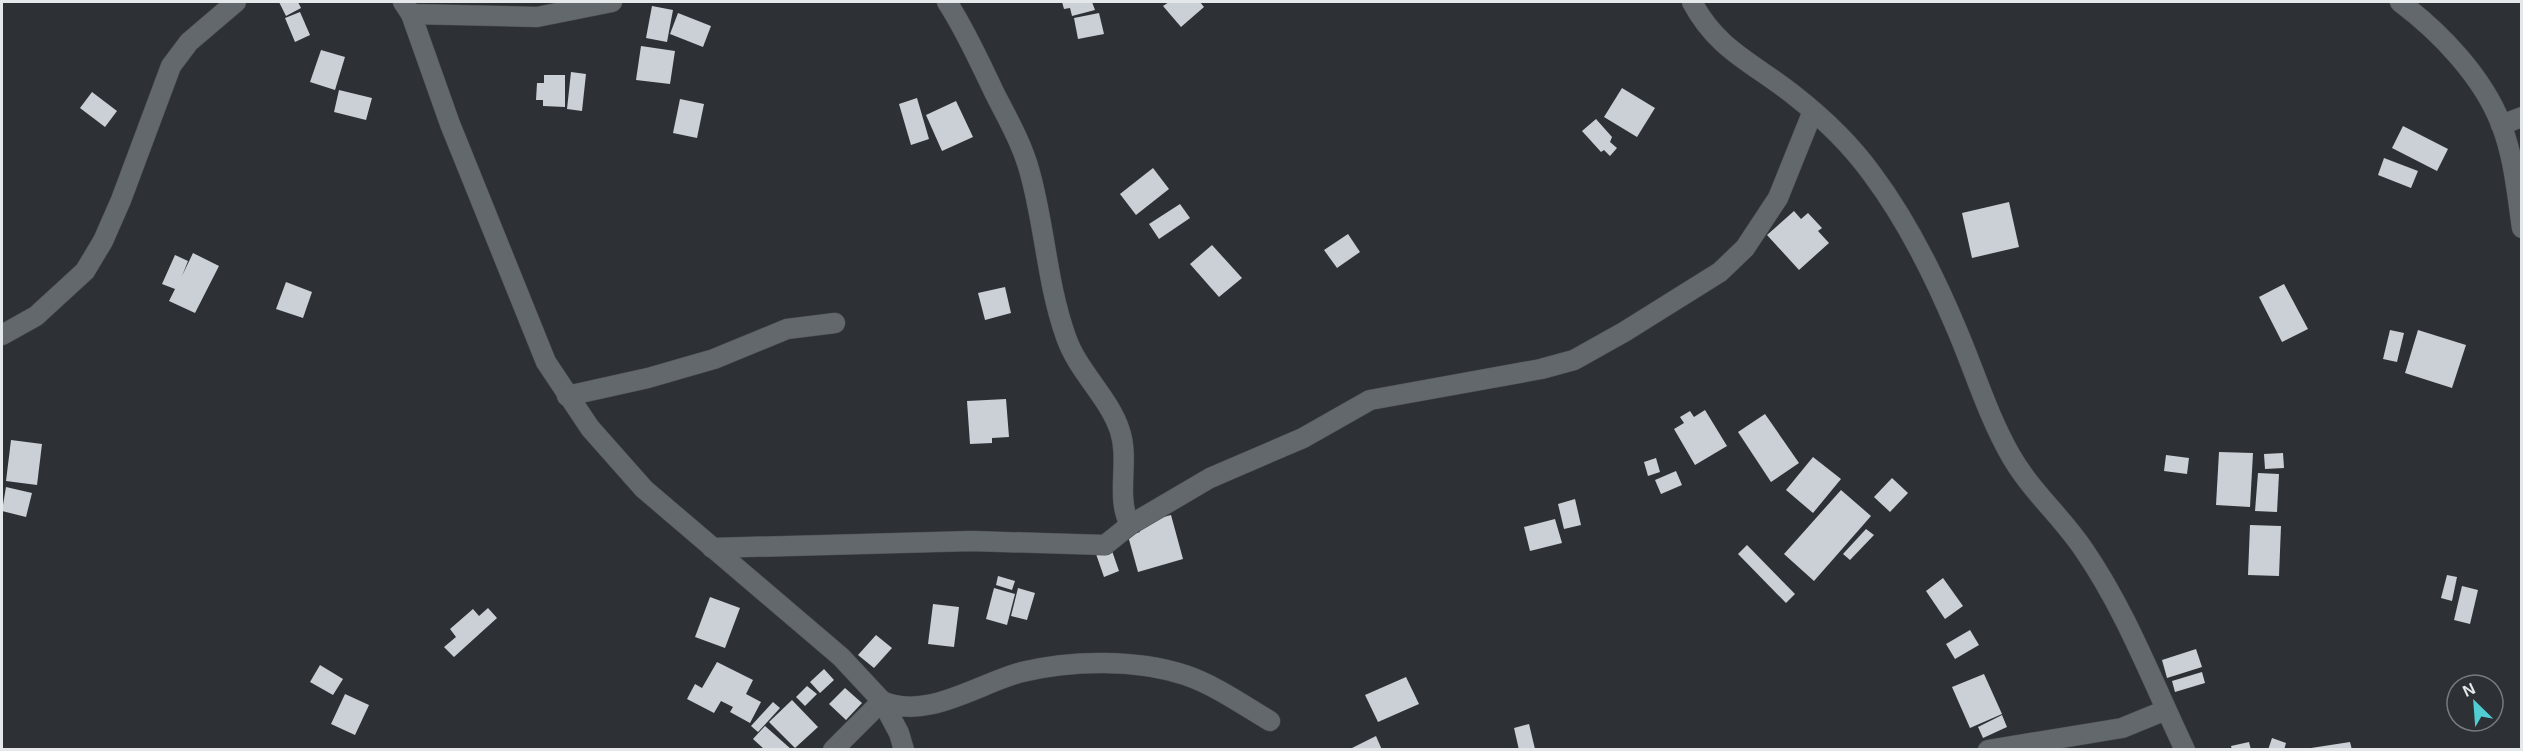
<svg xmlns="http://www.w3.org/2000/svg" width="2523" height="751" font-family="Helvetica,sans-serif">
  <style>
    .building { fill: #cad0d5 }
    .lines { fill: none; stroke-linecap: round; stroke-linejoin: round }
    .street-casing { stroke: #4b4f52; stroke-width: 21 }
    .street { stroke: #63686c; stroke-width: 20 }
  </style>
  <rect width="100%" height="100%" fill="#2d3135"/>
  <!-- building -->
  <g class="building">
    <path d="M279,2H298L301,8L286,16Z"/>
    <path d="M1062,2H1092L1095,10L1072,16L1070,8L1064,9Z"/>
    <path d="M1169,2H1200L1204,7L1181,27L1163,6Z"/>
    <path d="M652,6L673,10L667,42L646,38Z"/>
    <path d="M300,12L310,35L295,42L285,18Z"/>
    <path d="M678,13L711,26L703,47L670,34Z"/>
    <path d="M1099,13L1104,34L1078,39L1074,18Z"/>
    <path d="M641,46L675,51L670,84L636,80Z"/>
    <path d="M321,50L345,57L335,90L310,82Z"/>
    <path d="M571,72L586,74L582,111L567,109Z"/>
    <path d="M544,75H565V107L543,106V100H536L537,83H544Z"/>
    <path d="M1622,88L1655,108L1637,137L1604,117Z"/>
    <path d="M339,90L372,98L366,120L334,112Z"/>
    <path d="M92,92L117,111L105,127L80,108Z"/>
    <path d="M917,98L929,139L911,145L899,104Z"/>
    <path d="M680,99L704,104L697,138L673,133Z"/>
    <path d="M956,101L973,137L942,151L926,115Z"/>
    <path d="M1596,119L1612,137L1610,142L1617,148L1610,156L1604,150L1601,152L1582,131Z"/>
    <path d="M2403,126L2448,149L2437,171L2392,148Z"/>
    <path d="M2384,158L2418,171L2411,188L2378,175Z"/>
    <path d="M1153,168L1169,189L1136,215L1120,194Z"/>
    <path d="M2009,202L2019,247L1972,258L1962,213Z"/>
    <path d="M1180,204L1190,218L1159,239L1149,224Z"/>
    <path d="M1794,211L1801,219L1808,213L1822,228L1818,231L1829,243L1799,270L1767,235Z"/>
    <path d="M1348,234L1360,252L1337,268L1324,250Z"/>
    <path d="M1212,245L1242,278L1219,297L1190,264Z"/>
    <path d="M193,253L219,266L195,313L169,301L175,289L162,284L175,255L188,261L182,276Z"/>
    <path d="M286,282L312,292L303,318L276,309Z"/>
    <path d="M2284,284L2308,329L2282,342L2259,297Z"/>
    <path d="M1005,287L1011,313L985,320L978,293Z"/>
    <path d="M2390,330L2404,333L2397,362L2383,359Z"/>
    <path d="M2418,330L2466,345L2452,388L2405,373Z"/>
    <path d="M1006,399L1009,437L992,438V443L970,444L967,401Z"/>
    <path d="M1705,410L1727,446L1695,465L1674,429L1684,423L1680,417L1690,411L1694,417Z"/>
    <path d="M1765,414L1799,463L1771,482L1738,432Z"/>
    <path d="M11,440L42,444L37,485L6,481Z"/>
    <path d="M2219,452L2253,453L2250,507L2216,505Z"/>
    <path d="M2283,453L2284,468L2265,469L2264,454Z"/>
    <path d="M2166,455L2189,458L2187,474L2164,471Z"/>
    <path d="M1813,457L1841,479L1813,513L1786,490Z"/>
    <path d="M1656,458L1660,472L1648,476L1644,462Z"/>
    <path d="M1676,471L1682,485L1661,494L1655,480Z"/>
    <path d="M2258,473L2279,474L2277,512L2255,511Z"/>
    <path d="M1892,478L1908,493L1890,512L1874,497Z"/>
    <path d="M6,487L32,493L26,517L2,511Z"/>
    <path d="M1841,490L1871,516L1814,581L1784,554Z"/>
    <path d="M1575,499L1581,525L1564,529L1558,504Z"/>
    <path d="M1171,515L1183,559L1138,572L1128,536L1140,532L1138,524Z"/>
    <path d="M1555,519L1562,543L1530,551L1524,527Z"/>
    <path d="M2250,525L2281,526L2279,576L2248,575Z"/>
    <path d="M1866,529L1874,535L1850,560L1843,554Z"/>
    <path d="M1747,545L1795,594L1786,603L1738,554Z"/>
    <path d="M1111,548L1119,571L1104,577L1096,554Z"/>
    <path d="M2447,575L2457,577L2452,601L2441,598Z"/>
    <path d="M998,576L1015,581L1012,590L996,585Z"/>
    <path d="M1943,578L1963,606L1945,619L1926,591Z"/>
    <path d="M2462,586L2478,590L2470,624L2454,620Z"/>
    <path d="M994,588L1015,594L1007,625L986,619Z"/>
    <path d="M1018,588L1035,593L1027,620L1011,616Z"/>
    <path d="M710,597L740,608L725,648L695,637Z"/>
    <path d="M933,604L959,607L954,647L928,644Z"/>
    <path d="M488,608L497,618L454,657L444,647L456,637L450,629L473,609L479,616Z"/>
    <path d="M1970,630L1979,645L1955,659L1946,644Z"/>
    <path d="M876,635L892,648L874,668L858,655Z"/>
    <path d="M2196,649L2202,667L2167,678L2162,660Z"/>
    <path d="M717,662L753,680L746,694L761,702L750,723L730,712L733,707L721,701L714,713L687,699L695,684L702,688Z"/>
    <path d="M320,665L343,679L333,695L310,682Z"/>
    <path d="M824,669L834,680L820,693L810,682Z"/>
    <path d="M2202,672L2205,683L2175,692L2172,681Z"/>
    <path d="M1984,674L2002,714L1970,728L1952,687Z"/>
    <path d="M1406,677L1419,704L1378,722L1365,695Z"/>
    <path d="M807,686L817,694L805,706L796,697Z"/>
    <path d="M845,688L862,703L846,720L829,704Z"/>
    <path d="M345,694L369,705L355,735L331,724Z"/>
    <path d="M792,700L818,727L795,748L769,722Z"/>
    <path d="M773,702L780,708L758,732L751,726Z"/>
    <path d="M2002,715L2007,727L1983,738L1978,727Z"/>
    <path d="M1529,724L1535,749L1519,750L1514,728Z"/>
    <path d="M765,726L792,750H765L753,739Z"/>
    <path d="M1376,736L1382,750H1348Z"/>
    <path d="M2272,738L2286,743L2284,750H2268Z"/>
    <path d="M2249,742L2251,750H2232L2231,746Z"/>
    <path d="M2350,742L2352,750H2311V748Z"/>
  </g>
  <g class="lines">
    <defs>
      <g id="street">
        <path d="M403,2L411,14L450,124L546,362L590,428L644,489L841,657L882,701L899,733L904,750"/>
        <path d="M947,2C966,31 980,63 995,94C1008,119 1023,146 1030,173C1045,227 1047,284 1066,337C1078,372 1109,397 1120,431C1130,462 1115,496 1130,525"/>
        <path d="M1692,2C1718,51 1754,63 1795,96C1823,118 1851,145 1872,174C1908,222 1934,275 1957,330C1975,372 1988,416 2011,456C2031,491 2062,517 2084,550C2126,611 2153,683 2185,750"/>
        <path d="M2400,2C2440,32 2483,77 2501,124C2514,157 2517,194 2522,228"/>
        <path d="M411,14L537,17L612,2"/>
        <path d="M2501,125L2522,117"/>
        <path d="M2,335L36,316L85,271L103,241L121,200L171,66L189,42L236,2"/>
        <path d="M567,396L648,378L714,359L787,329L835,323"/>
        <path d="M712,548L972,541L1105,545L1130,525L1210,478L1303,438L1370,400L1541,369L1574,360L1624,332L1720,272L1745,248L1778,198L1813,111"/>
        <path d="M833,750L882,701C927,721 979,683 1022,672C1072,660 1136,659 1185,675C1215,685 1243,705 1270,721"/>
        <path d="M1988,750L2122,728L2166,710"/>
      </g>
    </defs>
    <!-- street casing -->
    <use href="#street" class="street-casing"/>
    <!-- street -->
    <use href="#street" class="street"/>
  </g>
  <!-- border -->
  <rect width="2523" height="751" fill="none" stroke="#e5e8ea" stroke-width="6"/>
  <!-- north arrow -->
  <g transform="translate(2475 703) rotate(335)"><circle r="28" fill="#2d3135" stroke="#777a7d" stroke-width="1.5"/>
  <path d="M0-4.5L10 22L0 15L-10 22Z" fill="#51ccd3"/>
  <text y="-9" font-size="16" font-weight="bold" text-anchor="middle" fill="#e5e8ea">N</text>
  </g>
</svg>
